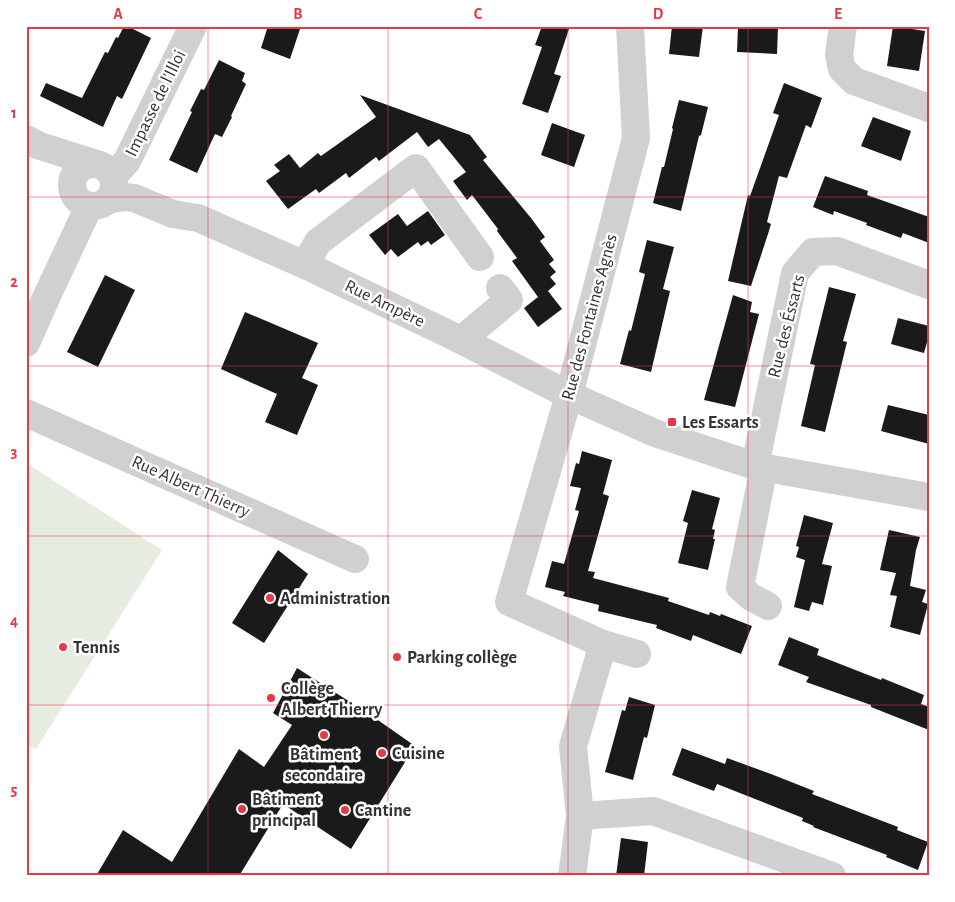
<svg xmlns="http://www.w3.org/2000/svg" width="955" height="902" font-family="'Alegreya Sans',sans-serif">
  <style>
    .garden { fill: #e6ecdf }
    .building { fill: #1a1a1a }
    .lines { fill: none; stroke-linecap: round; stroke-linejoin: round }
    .minor { stroke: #d0d0d0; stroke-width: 28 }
    .grid { fill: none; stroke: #e63946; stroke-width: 1; stroke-opacity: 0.55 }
    .poi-dot { fill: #e63946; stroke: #fff; stroke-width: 2 }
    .labels { text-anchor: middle; stroke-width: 5; stroke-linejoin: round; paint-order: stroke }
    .street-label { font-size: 18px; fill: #333; stroke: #fff }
    .poi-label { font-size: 18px; font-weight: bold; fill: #333; stroke: #fff; text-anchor: start }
    .neatline { fill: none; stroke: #e63946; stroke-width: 2 }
    .grid-label { font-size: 16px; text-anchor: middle; font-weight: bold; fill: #e63946 }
  </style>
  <rect width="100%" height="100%" fill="#fff"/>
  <!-- garden -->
  <path class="garden" d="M26,463L162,550L36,749L26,744Z"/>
  <!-- building -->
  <g class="building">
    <path d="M124,26H127L151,38L122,99L117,96L103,127L40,96L46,83L82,98L105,52L108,53L116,37L118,38Z"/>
    <path d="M268,26H301L290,59L261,48Z"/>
    <path d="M542,26H570L554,74L561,76L548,113L522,104L542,47L535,45Z"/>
    <path d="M672,26H703L699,57L669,54Z"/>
    <path d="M738,26H778L777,54L737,52Z"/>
    <path d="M893,26L925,31L919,71L887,66Z"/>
    <path d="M219,60L245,73L242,81L246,84L231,116L232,117L222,137L215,134L197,173L169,160L192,112L190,111L201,89L204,90Z"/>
    <path d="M784,83L822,98L811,128L806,125L787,178L779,176L767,222L771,224L768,234L751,286L728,281L748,195L750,196L779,115L773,113Z"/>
    <path d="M360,95L470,135L487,157L483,160L531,218L545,237L540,241L554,260L549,264L556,272L550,277L556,284L548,291L562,309L538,327L524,308L538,297L512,261L517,258L497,231L498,229L472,195L467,200L453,181L466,172L439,139L428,147L417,132L379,161L376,157L349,178L346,173L319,193L316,189L288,209L266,181L280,171L274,165L289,154L300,168L318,153L321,156L376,117Z"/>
    <path d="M679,100L708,107L701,135L699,136L681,211L653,203L662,167H664L673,129L672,128Z"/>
    <path d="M873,117L911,131L901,161L861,146Z"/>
    <path d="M552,123L585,135L574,167L541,155Z"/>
    <path d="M825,176L868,191L867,195L929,217V243L903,233L901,238L866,225L867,223L834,211L833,215L813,207Z"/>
    <path d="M428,211L445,235L431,245L428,241L421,246L418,242L398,257L391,249L385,255L369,235L398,214L407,226Z"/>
    <path d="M647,240L674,247L663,289L670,291L651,372L620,364L629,330L631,331L645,274L639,272Z"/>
    <path d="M105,275L135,290L98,367L67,352Z"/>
    <path d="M829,287L856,294L843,341L847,342L825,432L801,426L815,365L810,364Z"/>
    <path d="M733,295L752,302L750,312L759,314L735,407L704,400Z"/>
    <path d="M245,312L318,343L302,378L318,385L297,435L265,422L277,394L221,369Z"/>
    <path d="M898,318L929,326V335L924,353L891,344Z"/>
    <path d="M888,405L929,415V444L881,431Z"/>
    <path d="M582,451L612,460L603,494L609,496L588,571L595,572L593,578L669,598L668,601L709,615L710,612L720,616L721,614L752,626L741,654L693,635L691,641L656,628L657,625L598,611L599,605L563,596L565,592L545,587L552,561L564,564L579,511L575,510L581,488L570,486L576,463L579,464Z"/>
    <path d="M692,490L720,498L712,529L715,530L713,539H715L708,570L678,563L688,523L683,521Z"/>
    <path d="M804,515L833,523L822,564L832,566L823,605L812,602L809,611L794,607L805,560L796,557L799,547L796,546Z"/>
    <path d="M889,530L920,537L916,550L910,586L926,590L922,602L928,604L920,635L890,627L897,596L890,595L896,573L880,570Z"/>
    <path d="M278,550L308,574L264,643L232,623Z"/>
    <path d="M789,637L819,649L817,655L881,680L882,678L924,695L921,704L929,707V730L871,707V705L806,682L809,677L778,665Z"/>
    <path d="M297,668L375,718L415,746L351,849L283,804L239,876H96L123,830L172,862L239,749L264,767L292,725L273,713Z"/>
    <path d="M629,697L655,705L647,738L644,737L633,780L605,772L622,710L625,711Z"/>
    <path d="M682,748L725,764L727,758L771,774L814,791L812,794L898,827L897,830L928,842L918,870L886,857L887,855L813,827L814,826L802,821L803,818L717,784L714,791L672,775Z"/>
    <path d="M621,838L648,842L644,876H616Z"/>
  </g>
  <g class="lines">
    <!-- minor -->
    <g class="minor">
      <path d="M630,26L636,138L569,395L509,602L603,644L637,654"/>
      <path d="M843,26L839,55L842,69L854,81L929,108"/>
      <path d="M26,139L40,146L97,164"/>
      <circle cx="93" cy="185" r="21"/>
      <path d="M112,175L116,173L127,161L193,26"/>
      <path d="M110,199L125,197L134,198L173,214L198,218L305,265L461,340L569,395L655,433L755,466L929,497"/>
      <path d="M305,265L318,242L416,168L480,257"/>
      <path d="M461,340L509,300L500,288"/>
      <path d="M26,343L46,298L84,217L87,206"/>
      <path d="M26,413L355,559"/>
      <path d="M755,466L795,273L813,252L837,251L929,285"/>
      <path d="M764,467L740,587L751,597L768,606"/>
      <path d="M580,816L653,811L832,876"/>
      <path d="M572,876L580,816L573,746L603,644"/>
    </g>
  </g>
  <!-- grid -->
  <path class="grid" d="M208,26V876M388,26V876M568,26V876M748,26V876M26,197H929M26,366H929M26,536H929M26,705H929"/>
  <!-- markers -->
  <g class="poi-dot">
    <rect x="667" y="417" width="10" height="10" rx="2.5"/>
    <circle cx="270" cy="598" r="5"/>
    <circle cx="63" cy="647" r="5"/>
    <circle cx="397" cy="657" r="5"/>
    <circle cx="271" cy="698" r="5"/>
    <circle cx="324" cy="735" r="5"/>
    <circle cx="382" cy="753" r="5"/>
    <circle cx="242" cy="809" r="5"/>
    <circle cx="345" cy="810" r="5"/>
  </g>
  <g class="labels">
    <!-- street labels -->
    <g class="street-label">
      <text transform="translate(155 103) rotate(-64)" y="6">Impasse de l'Illoi</text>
      <text transform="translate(385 303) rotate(26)" y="6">Rue Ampère</text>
      <text transform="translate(589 317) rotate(-75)" y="6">Rue des Fontaines Agnès</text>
      <text transform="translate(786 326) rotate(-76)" y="6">Rue des Éssarts</text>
      <text transform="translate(191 486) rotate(24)" y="6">Rue Albert Thierry</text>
    </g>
    <!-- poi labels -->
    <g class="poi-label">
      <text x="682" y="428">Les Essarts</text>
      <text x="280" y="604">Administration</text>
      <text x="73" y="653">Tennis</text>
      <text x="407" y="663">Parking collège</text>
      <text x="281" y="694">Collège<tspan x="281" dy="21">Albert Thierry</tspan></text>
      <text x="392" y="759">Cuisine</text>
      <text x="324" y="760" text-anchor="middle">Bâtiment<tspan x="324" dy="21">secondaire</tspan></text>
      <text x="252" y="805">Bâtiment<tspan x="252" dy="21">principal</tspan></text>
      <text x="355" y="816">Cantine</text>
    </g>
  </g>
  <!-- border -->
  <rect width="955" height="902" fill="none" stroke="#ffffff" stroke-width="55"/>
  <rect x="28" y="28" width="900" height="846" class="neatline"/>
  <g class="grid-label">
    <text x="118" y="19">A</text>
    <text x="298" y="19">B</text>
    <text x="478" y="19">C</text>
    <text x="658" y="19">D</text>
    <text x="838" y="19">E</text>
    <text x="14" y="118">1</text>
    <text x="14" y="287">2</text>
    <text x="14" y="457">3</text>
    <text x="14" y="626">4</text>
    <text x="14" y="795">5</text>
  </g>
</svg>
